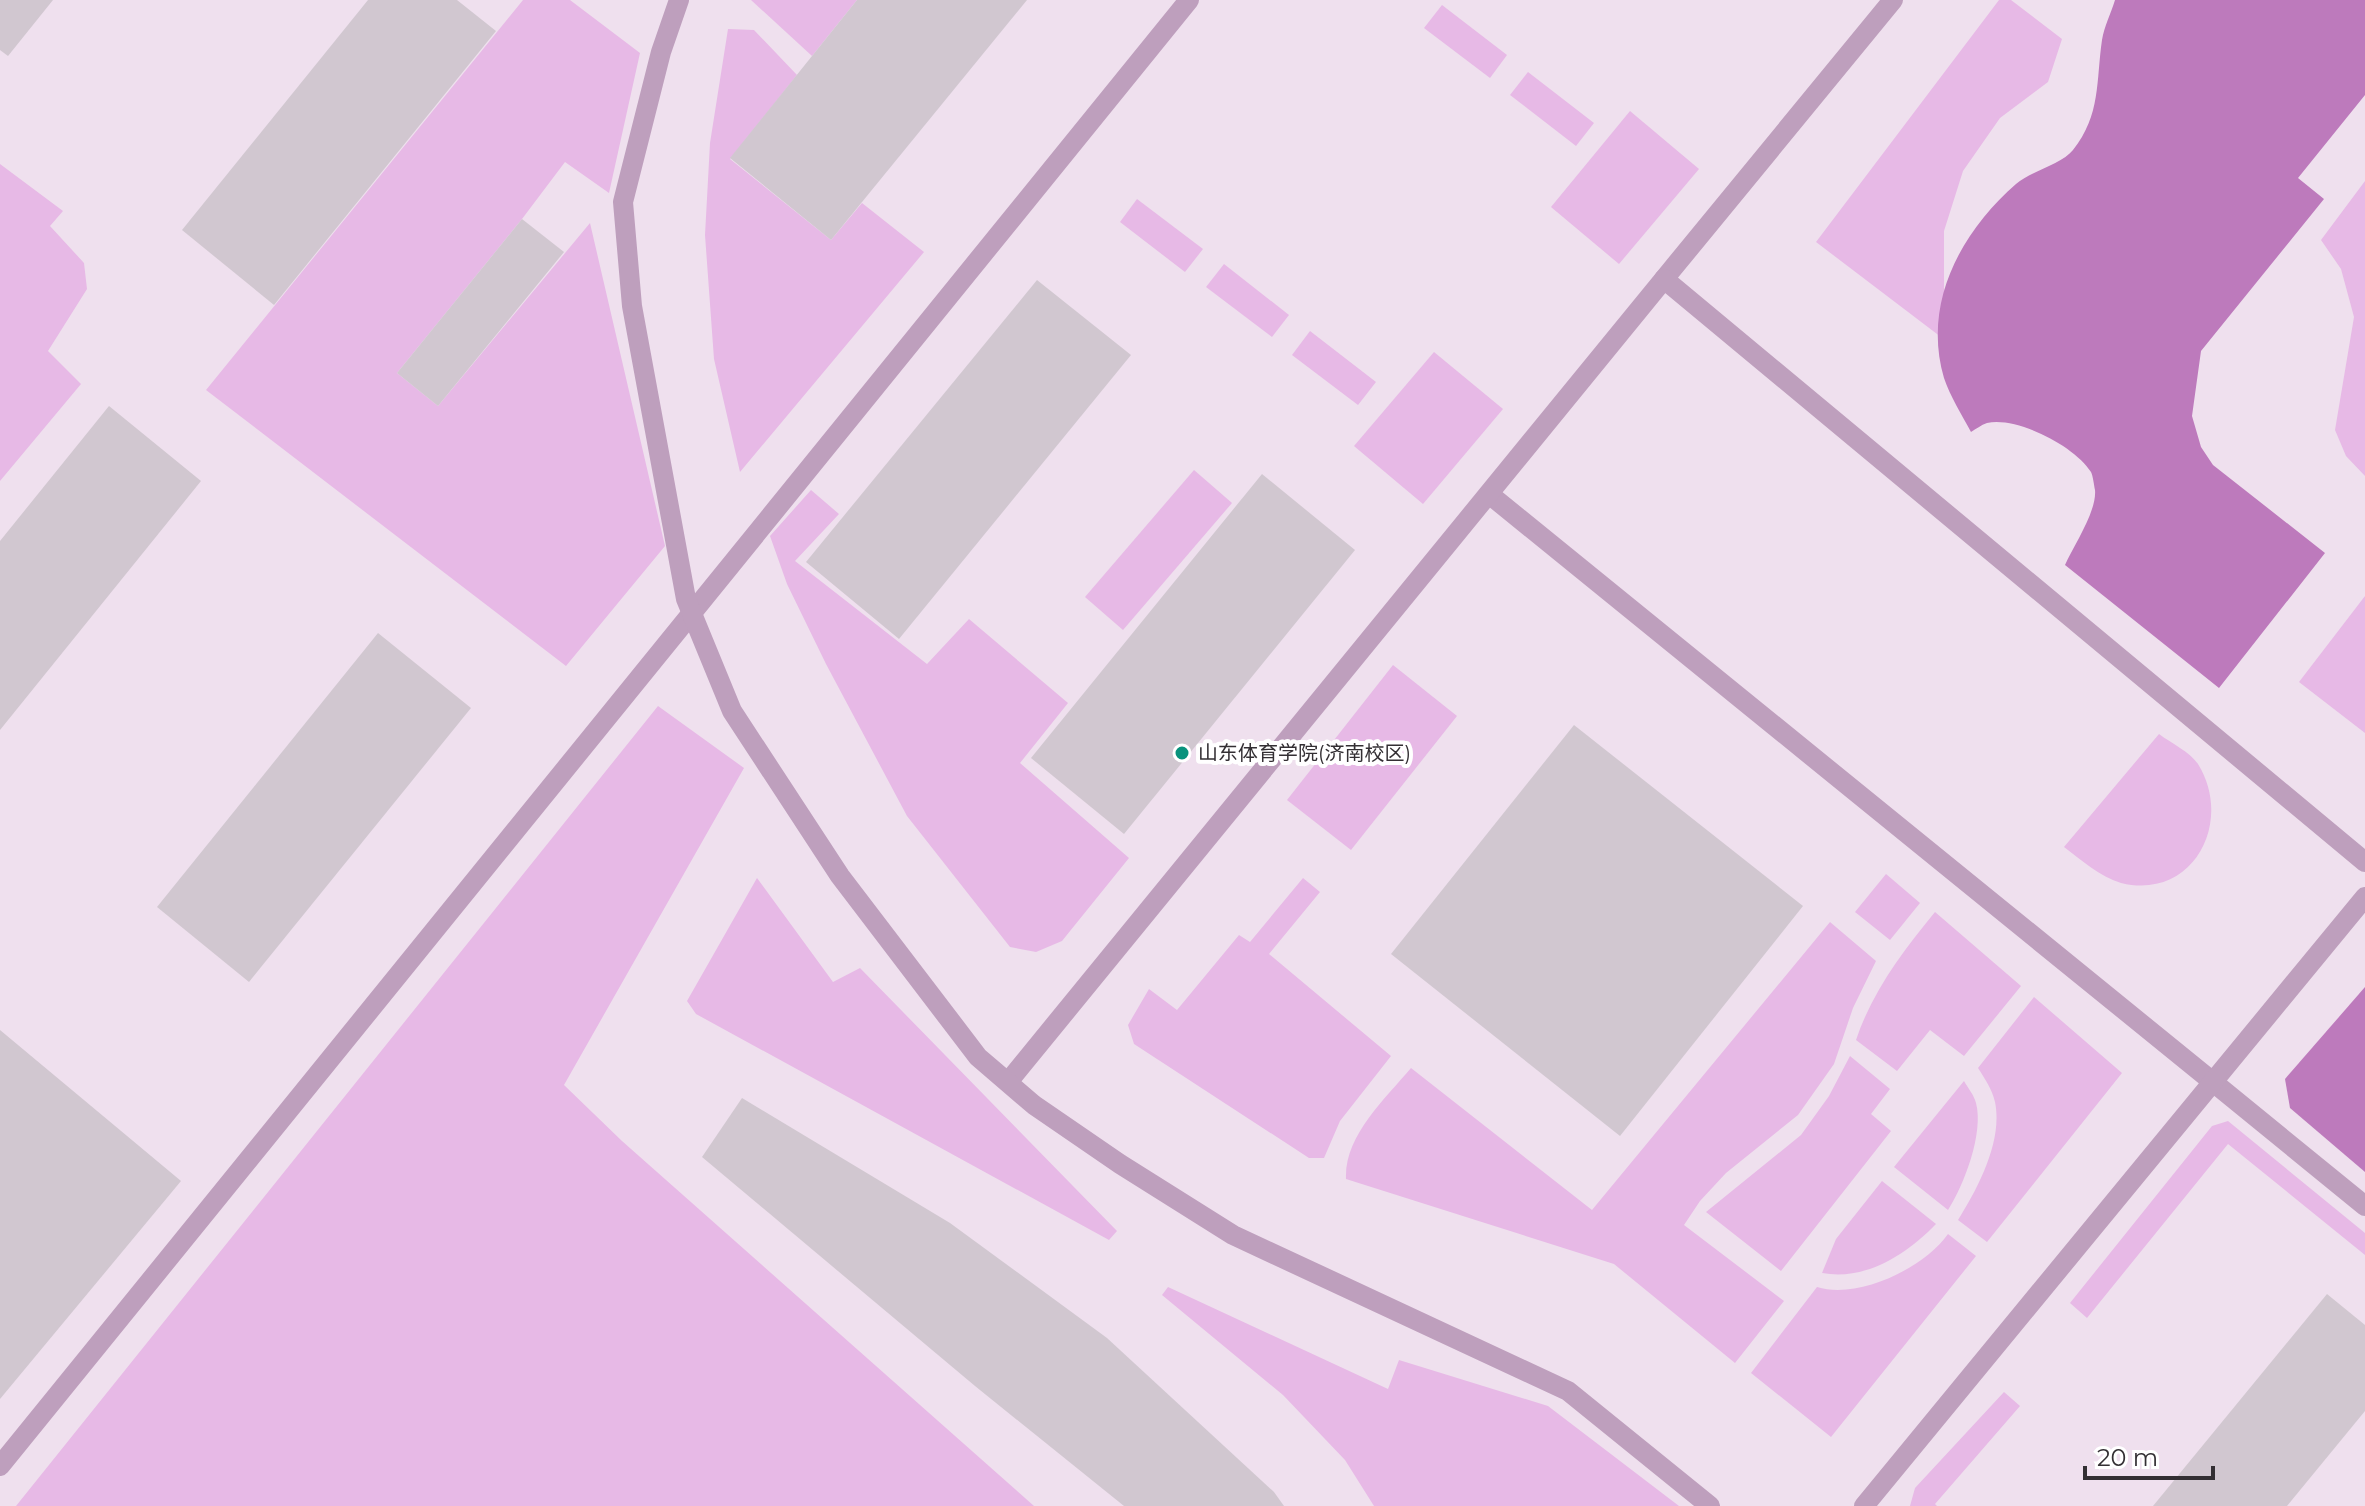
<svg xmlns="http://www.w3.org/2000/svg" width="2365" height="1506" font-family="Montserrat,'Noto Sans SC',sans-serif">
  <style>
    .built { fill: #efe0ee }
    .green { fill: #e7b9e6 }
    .water { fill: #bd7abc }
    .building { fill: #d1c7d0 }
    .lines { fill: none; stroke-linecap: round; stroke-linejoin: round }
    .service { stroke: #be9fbd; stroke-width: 20 }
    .minor { stroke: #be9fbd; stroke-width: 20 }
    .poi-dot { fill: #08927c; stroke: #fff; stroke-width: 3 }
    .labels { text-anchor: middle; stroke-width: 8; stroke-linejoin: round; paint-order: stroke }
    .poi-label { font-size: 20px; fill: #332f33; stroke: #fff; text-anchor: start }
  </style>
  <rect width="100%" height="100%" fill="#f9eff8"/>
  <!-- built -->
  <rect class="built" x="0" y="0" width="2365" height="1506"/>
  <!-- green -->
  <g class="green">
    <path d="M523,0H570L640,53L609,193L565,162L522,219L397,373L438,406L590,223L665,546L566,666L206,390Z"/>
    <path d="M751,0H857L812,56Z"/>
    <path d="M1999,0H2011L2062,39L2048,82L2000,118L1963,171L1944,231V288L1962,353L1816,242Z"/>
    <path d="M1442,5L1507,55L1490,78L1424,28Z"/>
    <path d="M728,29L754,30L797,75L730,159L831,240L862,203L924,252L740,472L714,359L705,235L710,143Z"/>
    <path d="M1528,72L1594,123L1576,146L1510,95Z"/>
    <path d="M1630,111L1699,169L1619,264L1551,207Z"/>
    <path d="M0,164L63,211L50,226L84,263L87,289L48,351L81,384L0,481Z"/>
    <path d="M2365,181V476L2346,456L2335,430L2354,317L2341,269L2321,240Z"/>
    <path d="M1137,199L1203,249L1185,272L1120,222Z"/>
    <path d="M1224,264L1289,315L1272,337L1206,287Z"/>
    <path d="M1310,331L1376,382L1358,405L1292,355Z"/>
    <path d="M1434,352L1503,409L1423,504L1354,446Z"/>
    <path d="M1194,470L1232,503L1123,630L1085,597Z"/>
    <path d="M811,490L839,514L795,561L927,664L969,619L1068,703L1020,763L1129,858L1062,941L1036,952L1010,947L907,816L826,664L787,584L770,536Z"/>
    <path d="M2365,596V733L2299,682Z"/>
    <path d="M1393,665L1457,716L1351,850L1287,800Z"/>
    <path d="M658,706L744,768L564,1085L622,1141L1034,1506H16Z"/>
    <path d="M2159,734C2171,743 2190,752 2198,764C2234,822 2193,901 2121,883C2101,877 2081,860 2064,847Z"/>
    <path d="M1886,874L1920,903L1890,940L1855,912Z"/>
    <path d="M757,878L833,982L860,968L1117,1231L1109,1240L696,1014L687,1001Z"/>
    <path d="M1303,878L1320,892L1269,954L1391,1056L1340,1121L1324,1158H1309L1134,1044L1128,1025L1149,989L1177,1010L1239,935L1250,942Z"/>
    <path d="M1935,912L2021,986L1964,1056L1930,1030L1897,1071L1856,1040C1872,992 1903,951 1935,912Z"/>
    <path d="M1830,922L1876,961L1853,1008L1834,1064L1798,1115L1726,1173L1700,1201L1684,1225L1784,1301L1735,1363L1614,1264L1346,1179C1344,1136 1385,1099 1411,1068L1592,1210Z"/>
    <path d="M2034,997L2122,1073L1987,1242L1958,1220C1978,1188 2003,1141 1995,1102C1992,1089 1985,1079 1978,1068Z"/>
    <path d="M1850,1056L1890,1089L1871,1114L1891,1131L1781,1271L1706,1212L1801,1135L1829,1096Z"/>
    <path d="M1964,1081C1968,1088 1974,1095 1976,1103C1984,1133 1964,1185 1948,1210L1894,1167Z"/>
    <path d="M2228,1121L2365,1233V1255L2228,1144L2087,1318L2070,1303L2212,1126Z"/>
    <path d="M1882,1181L1936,1224C1907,1254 1866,1281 1822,1273L1836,1239Z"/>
    <path d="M1948,1234L1976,1256L1831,1437L1751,1373L1817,1287C1858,1300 1924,1268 1948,1234Z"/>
    <path d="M1168,1287L1388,1389L1399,1360L1548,1406L1679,1506H1374L1345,1460L1283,1395L1162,1295Z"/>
    <path d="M2004,1392L2020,1406L1935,1504L1937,1506H1910L1915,1488Z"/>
  </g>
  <!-- water -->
  <g class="water">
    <path d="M2115,0H2365V95L2298,178L2324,199L2201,351L2192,416L2201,447L2213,465L2325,553L2219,688L2065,565C2074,545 2097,511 2095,490C2094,485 2093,476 2091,472C2075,446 2016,416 1987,423C1981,425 1976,429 1971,432C1962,415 1950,396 1944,378C1922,303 1961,232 2016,184C2031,171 2062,164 2073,150C2101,115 2096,81 2102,40C2104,27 2111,13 2115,0Z"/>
    <path d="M2365,987V1172L2290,1108L2285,1079Z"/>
  </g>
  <!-- building -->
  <g class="building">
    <path d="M0,0H53L8,56L0,50Z"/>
    <path d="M368,0H457L496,31L274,305L182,230Z"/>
    <path d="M857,0H1027L831,240L730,158Z"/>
    <path d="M522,219L564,252L438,406L397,373Z"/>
    <path d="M1037,280L1131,355L899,639L806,562Z"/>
    <path d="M109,406L201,481L0,730V541Z"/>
    <path d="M1262,474L1355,550L1124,834L1031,758Z"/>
    <path d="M378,633L471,708L249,982L157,907Z"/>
    <path d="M1574,725L1803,906L1620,1136L1391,954Z"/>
    <path d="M0,1030L181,1181L0,1399Z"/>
    <path d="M742,1098L950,1223L1107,1338L1274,1492L1284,1506H1124L975,1386L702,1157Z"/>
    <path d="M2327,1294L2365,1325V1411L2287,1506H2153Z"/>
  </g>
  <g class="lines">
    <!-- service -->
    <g class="service">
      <path d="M1664,279L1893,0"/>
      <path d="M1489,494L2213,1082"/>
      <path d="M1008,1082L1664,279L2365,862"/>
      <path d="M0,1466L1189,0"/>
    </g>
    <!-- minor -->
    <g class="minor">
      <path d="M679,0L661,52L623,202L632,306L686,599L732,711L840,876L978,1057L1034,1105L1120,1164L1233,1235L1568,1391L1710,1506"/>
      <path d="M2213,1082L2365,1206"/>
      <path d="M1864,1506L2365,897"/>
    </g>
  </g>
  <!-- markers -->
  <circle class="poi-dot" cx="1182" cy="753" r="8"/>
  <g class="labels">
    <!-- poi labels -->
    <g class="poi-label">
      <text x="1198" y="760">山东体育学院(济南校区)</text>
    </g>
  </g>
  <!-- scale -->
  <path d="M2085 1466v12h128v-12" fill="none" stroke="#332f33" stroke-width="4"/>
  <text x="2097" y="1466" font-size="24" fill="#332f33" stroke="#ffffff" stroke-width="6" paint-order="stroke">20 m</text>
</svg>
